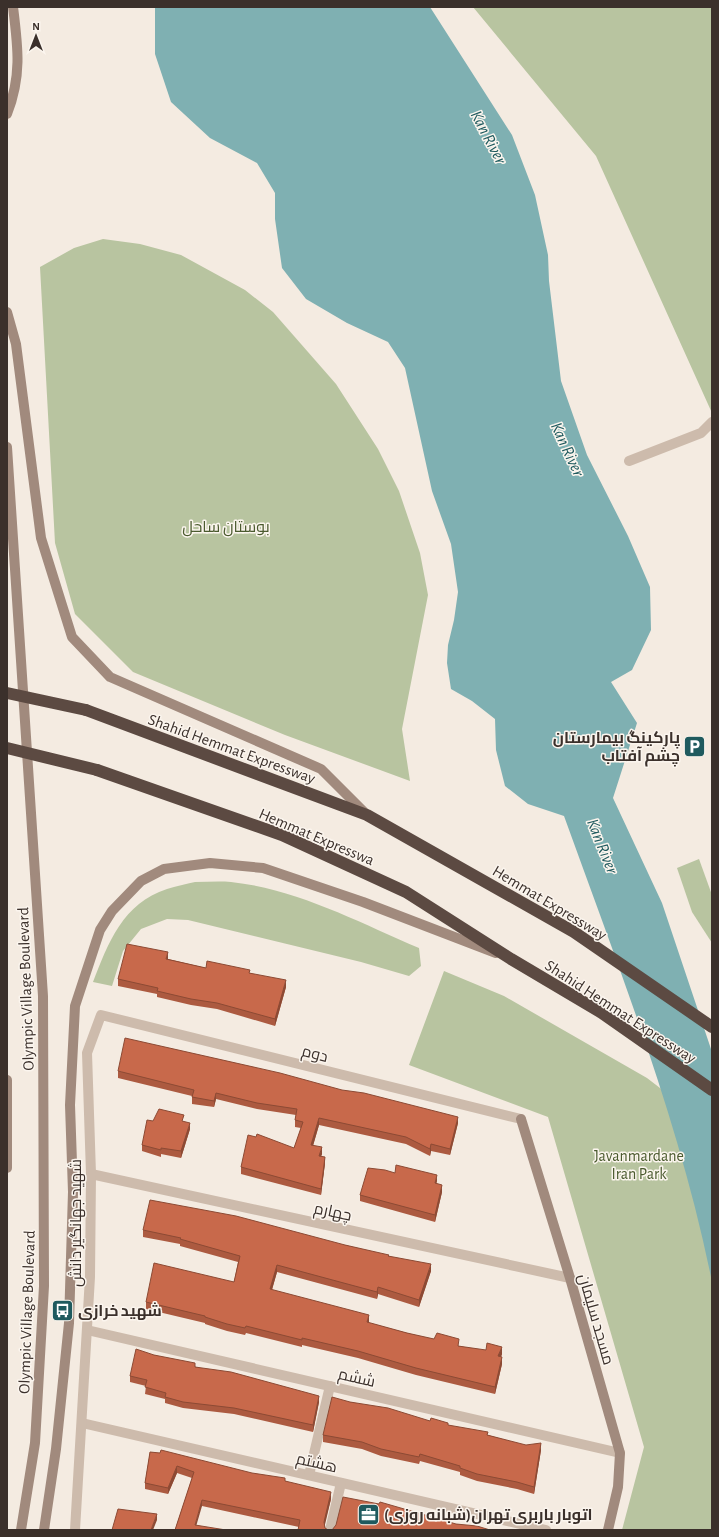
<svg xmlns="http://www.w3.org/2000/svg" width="719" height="1537" font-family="'Alegreya Sans',Cairo,sans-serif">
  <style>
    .green { fill: #b8c4a0 }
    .water { fill: #7fb0b2 }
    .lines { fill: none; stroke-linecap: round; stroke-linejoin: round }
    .street { stroke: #cdbbac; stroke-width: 10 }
    .secondary { stroke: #a18a7d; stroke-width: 10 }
    .highway { stroke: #5c4a42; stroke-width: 12 }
    .highway-bridge { stroke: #5c4a42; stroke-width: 12 }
    .wall { fill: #ac5a40 }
    .shaded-wall { fill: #8c4a34 }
    .building { fill: #c8694b; stroke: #8c4a34 }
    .labels { text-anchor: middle; stroke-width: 3; stroke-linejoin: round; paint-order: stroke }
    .park-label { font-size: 16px; fill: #4a5a2e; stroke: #fbf5ee }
    .poi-label { font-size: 16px; font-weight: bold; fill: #3b302b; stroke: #fbf5ee; text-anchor: start }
    .street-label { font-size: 16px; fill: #3b302b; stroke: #fbf5ee }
    .water-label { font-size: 17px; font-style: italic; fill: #1f5a5e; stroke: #fbf5ee }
  </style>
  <rect width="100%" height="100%" fill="#f4ebe1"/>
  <!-- green -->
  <g class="green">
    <path d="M473,7H712V413L596,156Z"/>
    <path d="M103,239L140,244L181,255L245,290L273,312L336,384L378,449L399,491L420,553L428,595L402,729L410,781L285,735L133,672L75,614L55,543L40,267L74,248Z"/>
    <path d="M699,859L712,895V943L692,912L677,868Z"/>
    <path d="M195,882C207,882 219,881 231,882C297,889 358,922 419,948L421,966L409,976L361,962L188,920L167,919L141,929L123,951L112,986L93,982C108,943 123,903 167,889C176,886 186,884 195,882Z"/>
    <path d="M444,971L504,996L647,1078L712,1128V1530H622L644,1447L548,1117L409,1065Z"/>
  </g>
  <!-- water -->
  <path class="water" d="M155,7H430L512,135L535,195L548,255L549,281L561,381L587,455L628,536L650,587L651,630L632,670L611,682L637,723L613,798L662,903L712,1052V1282C680,1122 619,969 564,816L528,804L505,786L496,750L495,719L472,701L451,689L447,663L448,645L454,620L458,592L451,544L432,491L405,368L388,342L347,323L306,299L282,268L275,219V193L257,163L210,138L171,102L155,54Z"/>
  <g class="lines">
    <!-- street -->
    <g class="street">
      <path d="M629,461L701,433L712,422"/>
      <path d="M91,1174L570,1278"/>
      <path d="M87,1330L620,1453"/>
      <path d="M82,1423L546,1530"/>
      <path d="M309,1475L330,1386"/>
      <path d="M75,1530L90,1277L91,1174L87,1053L101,1015L521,1119"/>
      <path d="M330,1530L341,1483"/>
    </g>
    <!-- secondary -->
    <g class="secondary">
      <path d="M7,114C22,76 18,47 13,7"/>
      <path d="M7,312L16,344L41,538L72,637L110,677L321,769L367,815"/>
      <path d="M7,447L43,996L44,1286L35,1443L21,1530"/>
      <path d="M7,1080V1168"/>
      <path d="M521,1119L570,1278L620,1453L618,1487L608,1530"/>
      <path d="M44,1530L56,1449L69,1323L73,1192L70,1105L75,1006L100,930L112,911L141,881L164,869L210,863L263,868L363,902L496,953"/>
    </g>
    <!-- highway -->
    <g class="highway">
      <path d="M86,710L367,815L574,932L712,1027"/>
      <path d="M97,770L282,835L406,892L511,959L602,1013L712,1090"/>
    </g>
    <!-- highway-bridge -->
    <g class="highway-bridge">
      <path d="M7,693L86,710"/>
      <path d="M7,748L97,770"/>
    </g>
  </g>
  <!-- wall -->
  <g class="wall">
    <path d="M168,959L206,968L250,973L286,987L275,1026L217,1009L191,1005L157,997V994L118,986V979Z"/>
    <path d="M118,1071L458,1123L450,1155L431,1151L430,1156L406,1144L319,1125L313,1146L322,1154L321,1156L325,1163L321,1195L241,1174V1167L294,1148L301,1128L295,1127V1120L296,1115L257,1109L216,1099L214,1107L192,1104V1096L118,1078Z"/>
    <path d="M153,1121L190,1129L181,1158L161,1154V1157L142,1151V1145Z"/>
    <path d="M437,1181L436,1183L442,1192L435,1222L360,1201V1195Z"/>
    <path d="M143,1230L345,1245L389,1256L431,1271L419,1307L378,1294L377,1299L277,1272L272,1290L369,1323L407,1333L459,1346L502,1354L501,1357L502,1364L495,1394L416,1375L358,1358L302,1345V1347L246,1333L245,1335L227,1331L205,1324V1323L146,1309V1302L234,1282L238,1262L180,1246V1244L143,1237Z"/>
    <path d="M154,1355L319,1402L313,1432L234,1414L183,1408L165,1403V1399L145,1394L146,1386L130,1382V1376Z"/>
    <path d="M350,1402L488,1435L541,1450L534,1494L517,1489L477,1481L460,1475V1472L420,1461L419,1464L381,1456L362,1449L323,1442V1435Z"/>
    <path d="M150,1452L285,1481L331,1499L324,1525L325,1528L328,1530L456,1524L490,1530H298L299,1527L202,1506L175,1530L192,1478L177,1473L168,1494L145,1489V1483Z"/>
  </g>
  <!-- shaded-wall -->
  <g class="shaded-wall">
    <path d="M168,952V959L166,965V959Z"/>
    <path d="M286,980V987L275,1026V1019Z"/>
    <path d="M216,1093V1099L214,1107V1101Z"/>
    <path d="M458,1117V1123L450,1155V1149Z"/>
    <path d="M319,1118V1125L311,1152V1145Z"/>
    <path d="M190,1123V1129L181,1158V1151Z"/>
    <path d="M431,1144V1151L430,1156V1149Z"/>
    <path d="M322,1147V1154L319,1162V1156Z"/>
    <path d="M325,1157V1163L321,1195V1189Z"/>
    <path d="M437,1175V1181L435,1189V1183Z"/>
    <path d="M442,1185V1192L435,1222V1215Z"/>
    <path d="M431,1264V1271L419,1307V1300Z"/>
    <path d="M277,1265V1272L270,1296V1289Z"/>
    <path d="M378,1287V1294L377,1299V1292Z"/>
    <path d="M369,1315V1322L367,1329V1322Z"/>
    <path d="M502,1347V1354L498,1363V1356Z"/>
    <path d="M502,1357V1364L495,1394V1387Z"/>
    <path d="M319,1396V1402L313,1432V1425Z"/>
    <path d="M541,1443V1450L534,1494V1487Z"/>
    <path d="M177,1466V1473L168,1494V1488Z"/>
    <path d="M331,1492V1499L324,1529V1522Z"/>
    <path d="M202,1500V1506L195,1530V1525Z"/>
    <path d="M157,1514V1520L153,1530H151Z"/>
  </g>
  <!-- building -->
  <g class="building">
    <path d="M127,944L168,952L166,959L206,968L207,961L250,970L249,973L286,980L275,1019L217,1003L191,999L157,991L158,988L118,979Z"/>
    <path d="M125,1038L280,1073L342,1090L364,1093L458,1117L450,1149L431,1144L430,1149L406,1137L319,1118L311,1145L322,1147L319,1156L325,1157L321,1189L241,1167L248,1135L256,1137L257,1134L294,1148L303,1122L295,1120L297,1109L257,1103L216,1093L214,1101L192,1097L194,1090L118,1071Z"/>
    <path d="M159,1109L184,1115L182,1121L190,1123L181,1151L161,1148V1150L142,1145L147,1120L153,1121Z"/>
    <path d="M396,1165L437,1175L435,1183L442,1185L435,1215L360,1195L368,1168L385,1170L395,1173Z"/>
    <path d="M150,1200L236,1216L345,1245L389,1255L388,1256L431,1264L419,1300L378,1287L377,1292L277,1265L270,1289L369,1315L367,1322L407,1333L434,1339L437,1333L459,1339L458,1346L486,1350L487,1343L502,1347L498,1356L502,1357L495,1387L416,1368L358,1351L302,1338V1340L246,1326L245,1328L227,1324L205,1317V1316L146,1302L154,1263L234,1282L240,1256L180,1239L181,1238L143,1230Z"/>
    <path d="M136,1349L154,1355L195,1363V1367L231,1372L319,1396L313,1425L234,1408L183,1402L165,1397L166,1393L145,1387L147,1380L130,1376Z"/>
    <path d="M332,1397L350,1402L388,1408L430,1421L431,1418L448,1423V1425L488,1432L487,1435L526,1445L541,1443L534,1487L517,1482L477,1474L460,1468V1466L420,1454L419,1457L381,1449L362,1442L323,1435Z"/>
    <path d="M161,1450L252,1473L285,1478V1481L331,1492L324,1522L325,1528L328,1530H332L336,1525L343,1497L379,1504L380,1502L456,1524L477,1526L490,1530H298L300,1520L202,1500L195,1525L226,1530H175L194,1472L177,1466L168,1488L145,1483L150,1452L160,1453Z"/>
    <path d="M118,1509L157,1514L151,1530H112Z"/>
  </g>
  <!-- icons -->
  <defs>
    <symbol id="parking-square" viewBox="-11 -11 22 22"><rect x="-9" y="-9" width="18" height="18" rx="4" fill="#1f5a5e" stroke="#fbf5ee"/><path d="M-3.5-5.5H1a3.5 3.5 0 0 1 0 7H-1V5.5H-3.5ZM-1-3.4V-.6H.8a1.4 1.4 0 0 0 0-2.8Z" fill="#fff"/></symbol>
    <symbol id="bus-square" viewBox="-11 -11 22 22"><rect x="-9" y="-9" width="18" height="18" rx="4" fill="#1f5a5e" stroke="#fbf5ee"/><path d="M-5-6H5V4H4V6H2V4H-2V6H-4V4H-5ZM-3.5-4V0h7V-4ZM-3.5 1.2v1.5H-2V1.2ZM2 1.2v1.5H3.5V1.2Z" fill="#fff"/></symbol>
    <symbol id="office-square" viewBox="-11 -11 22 22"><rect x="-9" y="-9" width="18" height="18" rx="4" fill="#1f5a5e" stroke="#fbf5ee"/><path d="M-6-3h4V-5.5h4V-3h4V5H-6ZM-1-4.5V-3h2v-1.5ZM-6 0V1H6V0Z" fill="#fff"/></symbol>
  </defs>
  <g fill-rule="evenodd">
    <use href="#parking-square" x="682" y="734" width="25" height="25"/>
    <use href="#bus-square" x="50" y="1298" width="25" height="25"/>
    <use href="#office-square" x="356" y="1502" width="25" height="25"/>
  </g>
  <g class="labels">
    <!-- park labels -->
    <g class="park-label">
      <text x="226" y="532">بوستان ساحل</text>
      <text x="639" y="1161">Javanmardane<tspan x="639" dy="18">Iran Park</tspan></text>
    </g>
    <!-- poi labels -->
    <g class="poi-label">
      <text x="680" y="743" text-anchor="end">پاركينگ بيمارستان<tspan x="680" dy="18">چشم آفتاب</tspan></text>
      <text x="78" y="1316">شهید خرازی</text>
      <text x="384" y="1520">اتوبار باربری تهران(شبانه روزی)</text>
    </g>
    <!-- street labels -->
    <g class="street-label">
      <text transform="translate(232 748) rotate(20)" y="6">Shahid Hemmat Expressway</text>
      <text transform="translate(317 836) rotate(23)" y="6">Hemmat Expresswa</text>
      <text transform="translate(550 902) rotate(31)" y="6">Hemmat Expressway</text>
      <text transform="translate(25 989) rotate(-92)" y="6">Olympic Village Boulevard</text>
      <text transform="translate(621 1011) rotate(33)" y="6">Shahid Hemmat Expressway</text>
      <text transform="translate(315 1053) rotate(14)" y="6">دوم</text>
      <text transform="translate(333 1211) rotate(12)" y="6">چهارم</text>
      <text transform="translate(75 1223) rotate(-90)" y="6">شهید جهانگیر دانش</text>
      <text transform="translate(26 1312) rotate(-88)" y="6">Olympic Village Boulevard</text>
      <text transform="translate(597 1319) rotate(74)" y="6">مسجد سلیمان</text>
      <text transform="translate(357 1377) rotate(13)" y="6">ششم</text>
      <text transform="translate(317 1462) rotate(13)" y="6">هشتم</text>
    </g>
    <!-- water labels -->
    <g class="water-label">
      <text transform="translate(489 137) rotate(62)" y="6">Kan River</text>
      <text transform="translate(568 449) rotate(65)" y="6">Kan River</text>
      <text transform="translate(603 846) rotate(68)" y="6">Kan River</text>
    </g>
  </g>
  <!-- border -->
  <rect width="719" height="1537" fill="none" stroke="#3b302b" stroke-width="16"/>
  <!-- north arrow -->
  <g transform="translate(36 36)" stroke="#fbf5ee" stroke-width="3" paint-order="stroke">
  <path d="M0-3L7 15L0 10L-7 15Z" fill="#3b302b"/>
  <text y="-6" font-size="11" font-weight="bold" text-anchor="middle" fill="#3b302b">N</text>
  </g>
</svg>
